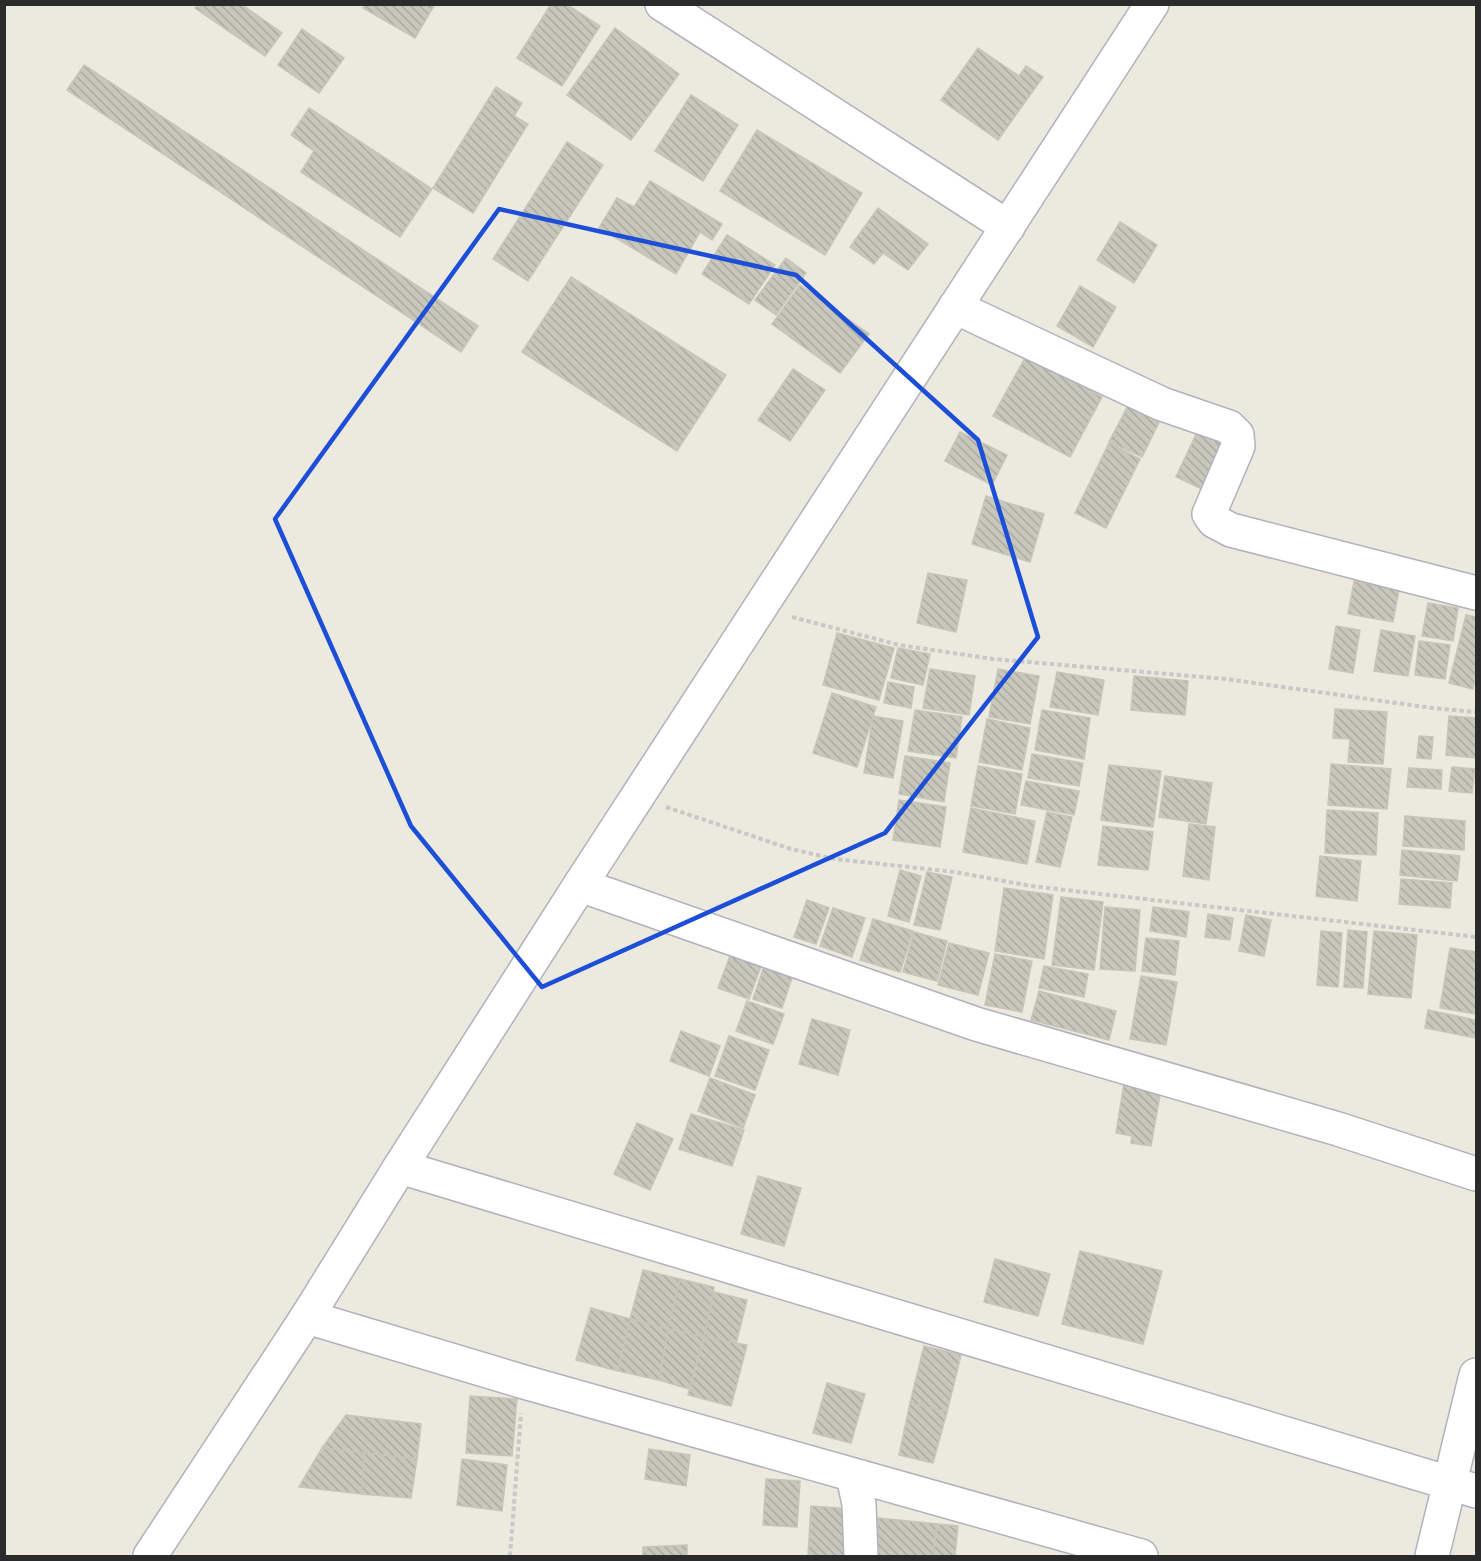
<svg xmlns="http://www.w3.org/2000/svg" width="1481" height="1561" font-family="Raleway,sans-serif">
  <style>
    .building { fill: url(#building-back-hatch); stroke: #c8c5b7; stroke-width: 1.5 }
    .lines { fill: none; stroke-linecap: round; stroke-linejoin: round }
    .minor-casing { stroke: #b2b1be; stroke-width: 36 }
    .path { stroke: #c8c8c8; stroke-width: 4; stroke-dasharray: 4.5 3; stroke-linecap: butt }
    .minor { stroke: #fff; stroke-width: 33 }
    .marked { fill: none; stroke: #1d4ed8; stroke-width: 4.5; stroke-linejoin: round }
  </style>
  <defs>
    <pattern id="building-back-hatch" width="6" height="6" patternUnits="userSpaceOnUse" patternTransform="scale(1.5)"><rect width="6" height="6" fill="#c8c7bc"/><path d="M-1 5l2 2M0 0l6 6M5-1l2 2" fill="none" stroke="#acaba2"/></pattern>
  </defs>
  <rect width="100%" height="100%" fill="#ece9de"/>
  <!-- building -->
  <g class="building">
    <path d="M198,4H241L282,33L265,56L195,8Z"/>
    <path d="M365,4H435L415,38L363,8Z"/>
    <path d="M551,4H566L600,26L562,86L517,58Z"/>
    <path d="M615,28L679,74L631,140L567,95Z"/>
    <path d="M302,29L344,58L319,93L278,65Z"/>
    <path d="M978,48L1019,76L1026,66L1043,77L998,140L941,100Z"/>
    <path d="M84,65L478,326L461,352L67,90Z"/>
    <path d="M496,87L522,103L514,116L528,124L473,213L433,188Z"/>
    <path d="M691,95L738,125L703,181L655,151Z"/>
    <path d="M309,108L432,189L400,237L301,172L314,151L291,135Z"/>
    <path d="M757,130L862,193L825,255L720,191Z"/>
    <path d="M567,142L603,165L528,281L493,259Z"/>
    <path d="M650,181L722,224L712,240L700,232L676,274L599,228L617,198L634,207Z"/>
    <path d="M878,208L928,244L908,270L883,253L874,264L850,247Z"/>
    <path d="M1120,222L1157,245L1134,283L1097,260Z"/>
    <path d="M727,235L775,265L749,304L702,274Z"/>
    <path d="M786,258L806,273L776,315L755,300Z"/>
    <path d="M571,277L726,375L677,451L522,352Z"/>
    <path d="M800,285L869,334L840,373L772,324Z"/>
    <path d="M1080,286L1116,307L1093,347L1057,326Z"/>
    <path d="M1026,356L1102,397L1070,457L993,416Z"/>
    <path d="M793,369L825,390L790,441L758,420Z"/>
    <path d="M1133,396L1164,412L1142,457L1109,442Z"/>
    <path d="M1201,424L1229,438L1204,490L1176,477Z"/>
    <path d="M960,432L1007,455L992,485L945,461Z"/>
    <path d="M1109,443L1140,459L1106,528L1075,513Z"/>
    <path d="M986,496L1044,514L1030,562L972,544Z"/>
    <path d="M928,573L967,580L956,632L917,623Z"/>
    <path d="M1354,581L1399,589L1393,622L1348,614Z"/>
    <path d="M1428,603L1458,608L1453,641L1422,636Z"/>
    <path d="M1466,615L1476,617V675L1473,689L1449,683Z"/>
    <path d="M1336,626L1360,630L1353,673L1329,669Z"/>
    <path d="M1381,630L1415,636L1408,676L1374,671Z"/>
    <path d="M837,633L894,648L879,700L823,685Z"/>
    <path d="M1419,641L1450,645L1445,679L1415,675Z"/>
    <path d="M898,648L930,654L923,685L891,678Z"/>
    <path d="M930,669L975,676L969,715L923,708Z"/>
    <path d="M998,669L1039,676L1030,724L989,717Z"/>
    <path d="M1057,672L1104,680L1098,715L1050,707Z"/>
    <path d="M1134,676L1188,681L1185,715L1131,710Z"/>
    <path d="M888,682L914,687L911,708L884,703Z"/>
    <path d="M832,693L876,707L857,767L813,753Z"/>
    <path d="M1335,709L1387,712L1383,764L1348,762L1350,739L1333,738Z"/>
    <path d="M915,710L962,717L956,758L908,751Z"/>
    <path d="M1042,710L1090,718L1084,759L1035,750Z"/>
    <path d="M873,716L903,721L893,778L864,773Z"/>
    <path d="M1449,716L1476,718V758L1446,755Z"/>
    <path d="M987,719L1030,728L1022,770L979,762Z"/>
    <path d="M1419,736L1433,737L1431,759L1417,758Z"/>
    <path d="M1032,754L1083,763L1079,786L1028,778Z"/>
    <path d="M905,756L950,763L944,802L899,794Z"/>
    <path d="M1331,764L1391,769L1387,809L1328,805Z"/>
    <path d="M1109,765L1161,771L1153,827L1101,820Z"/>
    <path d="M978,766L1022,774L1015,814L971,806Z"/>
    <path d="M1452,767L1475,769L1472,793L1449,791Z"/>
    <path d="M1409,768L1442,770L1441,789L1407,787Z"/>
    <path d="M1165,776L1212,783L1206,824L1159,817Z"/>
    <path d="M1026,781L1079,791L1074,815L1021,805Z"/>
    <path d="M899,800L946,807L940,847L893,840Z"/>
    <path d="M971,808L1035,821L1027,864L963,852Z"/>
    <path d="M1327,810L1378,813L1376,855L1325,853Z"/>
    <path d="M1047,812L1072,817L1060,867L1036,862Z"/>
    <path d="M1405,816L1465,821L1464,850L1403,846Z"/>
    <path d="M1189,824L1215,827L1209,880L1183,876Z"/>
    <path d="M1103,826L1153,832L1148,870L1098,865Z"/>
    <path d="M1402,850L1460,856L1457,881L1400,875Z"/>
    <path d="M1320,856L1361,861L1357,901L1316,896Z"/>
    <path d="M900,870L921,876L909,922L888,916Z"/>
    <path d="M927,872L952,877L940,930L914,925Z"/>
    <path d="M1401,879L1452,883L1450,908L1399,904Z"/>
    <path d="M1004,888L1053,895L1044,959L995,951Z"/>
    <path d="M1061,897L1103,902L1094,970L1052,965Z"/>
    <path d="M807,900L829,908L816,944L794,937Z"/>
    <path d="M1105,907L1140,910L1135,971L1100,969Z"/>
    <path d="M1153,907L1189,912L1186,937L1150,931Z"/>
    <path d="M833,908L865,918L852,957L820,946Z"/>
    <path d="M1208,914L1233,918L1230,940L1205,937Z"/>
    <path d="M1246,915L1271,920L1264,956L1239,951Z"/>
    <path d="M873,919L913,931L900,972L860,960Z"/>
    <path d="M1348,930L1367,932L1363,988L1344,987Z"/>
    <path d="M1321,931L1342,933L1338,987L1317,985Z"/>
    <path d="M1374,931L1417,935L1411,998L1368,994Z"/>
    <path d="M914,932L947,941L937,981L903,972Z"/>
    <path d="M1146,938L1179,941L1175,975L1142,971Z"/>
    <path d="M949,943L989,953L978,995L938,985Z"/>
    <path d="M734,945L765,955L749,999L718,988Z"/>
    <path d="M1450,948L1476,952V1014L1440,1008Z"/>
    <path d="M995,954L1032,961L1022,1012L985,1005Z"/>
    <path d="M767,957L796,966L782,1008L753,999Z"/>
    <path d="M1044,966L1088,974L1084,997L1039,988Z"/>
    <path d="M1141,976L1177,982L1166,1045L1130,1039Z"/>
    <path d="M1039,991L1116,1011L1109,1040L1031,1020Z"/>
    <path d="M747,1001L784,1014L773,1044L736,1031Z"/>
    <path d="M1428,1010L1476,1020V1038L1425,1028Z"/>
    <path d="M812,1019L850,1030L838,1075L799,1064Z"/>
    <path d="M681,1031L720,1046L709,1076L670,1061Z"/>
    <path d="M729,1036L769,1050L755,1090L715,1076Z"/>
    <path d="M710,1078L755,1095L743,1128L698,1111Z"/>
    <path d="M1124,1083L1161,1089L1151,1146L1131,1143L1132,1136L1116,1133Z"/>
    <path d="M691,1114L744,1130L732,1166L679,1149Z"/>
    <path d="M637,1123L673,1139L650,1190L614,1174Z"/>
    <path d="M758,1176L801,1188L784,1246L741,1234Z"/>
    <path d="M1080,1251L1162,1271L1143,1344L1062,1324Z"/>
    <path d="M995,1259L1050,1274L1038,1316L984,1302Z"/>
    <path d="M643,1270L680,1279L668,1329L630,1319Z"/>
    <path d="M680,1279L714,1287L704,1337L668,1329Z"/>
    <path d="M714,1292L747,1300L736,1344L704,1337Z"/>
    <path d="M591,1308L630,1319L618,1371L576,1360Z"/>
    <path d="M630,1319L668,1329L659,1380L618,1371Z"/>
    <path d="M668,1329L704,1337L689,1389L659,1380Z"/>
    <path d="M704,1337L747,1345L731,1406L688,1395Z"/>
    <path d="M924,1346L961,1355L947,1412L910,1403Z"/>
    <path d="M827,1383L865,1394L851,1443L813,1433Z"/>
    <path d="M470,1396L517,1399L512,1456L466,1453Z"/>
    <path d="M910,1403L947,1412L933,1463L899,1455Z"/>
    <path d="M346,1415L421,1424L417,1459L322,1448Z"/>
    <path d="M322,1448L365,1453L361,1494L299,1487Z"/>
    <path d="M649,1449L690,1455L686,1486L645,1479Z"/>
    <path d="M365,1453L417,1459L411,1498L361,1494Z"/>
    <path d="M462,1459L507,1465L502,1511L457,1505Z"/>
    <path d="M766,1479L800,1481L797,1527L763,1525Z"/>
    <path d="M811,1506L852,1509L849,1556H808Z"/>
    <path d="M878,1518L937,1524L933,1556H875Z"/>
    <path d="M937,1524L958,1526L955,1556H933Z"/>
    <path d="M687,1545V1556H643V1547Z"/>
  </g>
  <g class="lines">
    <defs>
      <g id="minor">
        <path d="M662,4L1008,227"/>
        <path d="M955,307L1162,404L1229,427L1237,435L1238,446L1209,514L1214,521L1231,530L1476,593"/>
        <path d="M580,885L976,1024L1338,1129L1476,1174"/>
        <path d="M400,1167L1476,1491"/>
        <path d="M307,1317L524,1382L1141,1556"/>
        <path d="M853,1476L859,1504L861,1556"/>
        <path d="M150,1556L307,1317L400,1167L580,885L1152,4"/>
        <path d="M1432,1556L1476,1375"/>
      </g>
    </defs>
    <!-- minor casing -->
    <use href="#minor" class="minor-casing"/>
    <!-- path -->
    <g class="path">
      <path d="M792,617L899,645L993,659L1226,679L1432,708L1476,712"/>
      <path d="M666,807L791,849L835,859L955,872L1031,886L1476,937"/>
      <path d="M510,1556L521,1413"/>
    </g>
    <!-- minor -->
    <use href="#minor" class="minor"/>
  </g>
  <!-- marked area -->
  <path class="marked" d="M499,209L796,275L978,440L1038,637L885,833L542,987L411,826L275,519Z"/>
  <!-- border -->
  <rect width="1481" height="1561" fill="none" stroke="#2b2b2b" stroke-width="12"/>
</svg>
